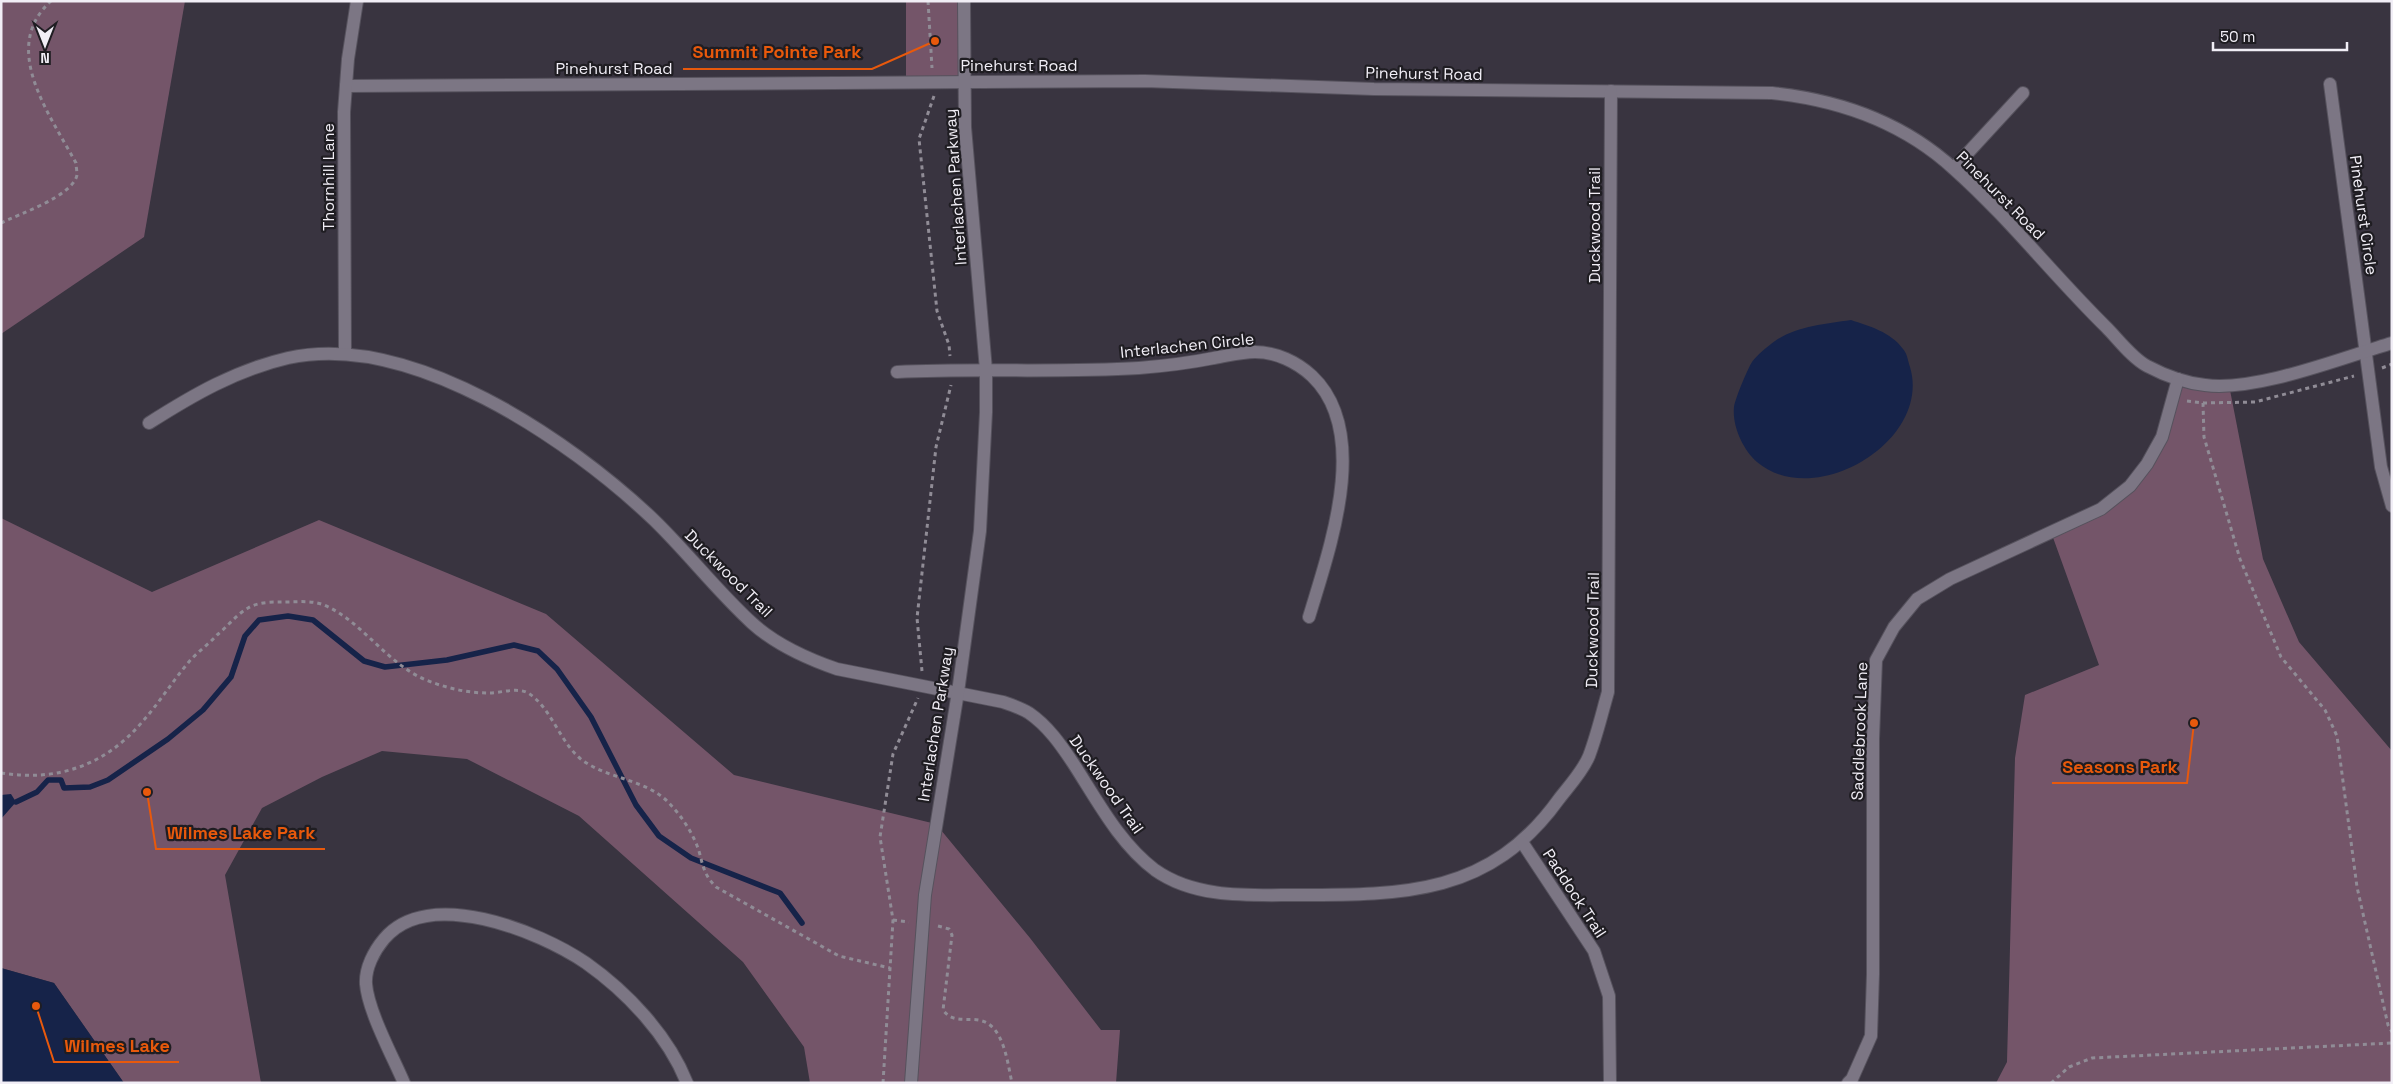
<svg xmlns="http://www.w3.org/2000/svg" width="2393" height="1084" font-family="'Space Grotesk',sans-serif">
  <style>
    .green { fill: #745569 }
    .water { fill: #162349 }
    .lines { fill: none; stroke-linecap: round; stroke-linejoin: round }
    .stream { stroke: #162349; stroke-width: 5.5 }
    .street-casing { stroke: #56525d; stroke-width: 14 }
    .secondary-casing { stroke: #56525d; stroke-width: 14 }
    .path { stroke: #908c96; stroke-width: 3; stroke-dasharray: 4 4; stroke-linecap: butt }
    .street { stroke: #7c7684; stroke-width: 12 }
    .secondary { stroke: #7c7684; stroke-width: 12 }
    .labels { text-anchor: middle; stroke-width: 4.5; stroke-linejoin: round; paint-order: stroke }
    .street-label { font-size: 16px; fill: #f1eef6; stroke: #1f1d22 }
    .leader { fill: none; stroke: #e8590c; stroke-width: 2 }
    .callout-dot { fill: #e8590c; stroke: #1f1d22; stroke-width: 2 }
    .callout-label { font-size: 18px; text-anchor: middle; font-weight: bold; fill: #e8590c; stroke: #1f1d22; stroke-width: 4.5; stroke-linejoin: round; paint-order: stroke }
  </style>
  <rect width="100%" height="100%" fill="#393440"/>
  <!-- green -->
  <g class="green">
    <path d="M1,1H185L144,237L1,334Z"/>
    <path d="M906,1H964L965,81L906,83Z"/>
    <path d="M2178,379L2229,385L2263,559L2299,642L2392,751V1083H1996L2007,1062L2015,758L2025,695L2099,665L2051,532L2101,509L2147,464Z"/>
    <path d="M1,518L152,592L319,520L546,614L734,775L936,824L1030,938L1101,1030H1120L1116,1083H810L804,1047L743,962L579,816L467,759L382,751L322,777L262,808L225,875L261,1083H124L54,983L1,968Z"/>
  </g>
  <!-- water -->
  <g class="water">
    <path d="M1851,320C1869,326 1891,332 1903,349C1907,353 1908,361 1910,367C1932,441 1815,511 1757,462C1743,450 1732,426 1734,407C1735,399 1748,368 1752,362C1757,355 1768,346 1775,341C1797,326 1825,324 1851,320Z"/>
    <path d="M11,794L16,802L1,819V795Z"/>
    <path d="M1,968L54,983L124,1083H1Z"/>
  </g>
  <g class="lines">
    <!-- stream -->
    <path class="stream" d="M16,802L37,792L48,780H61L64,788L90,787L108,780L168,739L203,710L231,677L245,636L259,620L288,616L313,620L364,661L385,667L447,660L514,645L538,651L557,669L591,717L636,805L659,836L691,858L780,893L802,923"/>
    <defs>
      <g id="street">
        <path d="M2330,84L2381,467L2392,506"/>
        <path d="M346,86L1145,81L1374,89L1772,93C1839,100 1904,123 1954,169C2009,218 2054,276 2106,327C2118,339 2132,358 2147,366C2164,375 2186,383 2205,385C2256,392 2341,358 2392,343"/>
        <path d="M1954,168L2023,93"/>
        <path d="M345,354L344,112L348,59L357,1"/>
        <path d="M897,372C978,368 1058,373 1139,368C1164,366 1189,363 1214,358C1227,356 1241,352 1255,352C1276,352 1297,362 1312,376C1372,433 1329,550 1309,617"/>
        <path d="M149,423C193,395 236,370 288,358C410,331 569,439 654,520C688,553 717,591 752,623C775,644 808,659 837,669L1003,702C1012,705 1021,708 1029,713C1048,726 1061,745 1073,763C1097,800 1119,843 1155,870C1196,899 1250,895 1297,895C1405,895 1490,895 1559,799C1569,786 1583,771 1589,756C1597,735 1602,713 1608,692L1611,91"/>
        <path d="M1522,842L1594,951L1609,996L1610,1083"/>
        <path d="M404,1083C393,1057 368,1011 366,984C365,968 374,951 384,939C428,886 539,931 586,963C627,992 668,1035 687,1083"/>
        <path d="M1848,1083L1852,1079L1871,1036L1873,974V739L1876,660L1894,627L1917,599L1950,579L2101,509L2130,486L2147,464L2162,437L2178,379"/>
      </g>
      <path id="secondary" d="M911,1083L925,895L958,692L980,531L986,412V370L965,127L964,1"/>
    </defs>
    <!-- street casing -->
    <use href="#street" class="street-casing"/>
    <!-- secondary casing -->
    <use href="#secondary" class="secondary-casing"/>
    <!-- path -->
    <g class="path">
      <path d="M928,1L932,68"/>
      <path d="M934,96L919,139L937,311L949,345L950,356"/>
      <path d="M1,223C19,214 73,196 77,175C77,171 76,166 76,163C48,112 0,47 51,1"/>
      <path d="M2382,368L2392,364"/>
      <path d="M2187,401L2203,403L2204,437L2240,559L2281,657L2325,710L2337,736L2357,887L2388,1025L2392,1032"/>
      <path d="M2203,403L2255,402L2354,376"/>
      <path d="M922,671L917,618L936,447L951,385"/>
      <path d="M1,773C58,782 106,765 143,721C159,703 172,682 188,663C196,653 208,645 217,635C227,627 237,614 248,608C258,602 272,602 283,602C297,602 311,600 324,605C362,621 387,664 426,680C446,688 467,693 488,693C501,693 517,687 528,693C551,707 560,743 582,760C608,779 644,779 667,801C681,815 693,833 699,851C703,866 704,875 716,887L839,956L890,968"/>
      <path d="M893,920L909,922"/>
      <path d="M938,926L949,929L952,935L943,1010C955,1027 975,1013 990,1025C1005,1037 1008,1065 1012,1083"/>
      <path d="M883,1083L893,920L880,837L893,754L918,698"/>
      <path d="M2051,1083L2069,1067L2092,1058L2392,1043"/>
    </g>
    <!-- street -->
    <use href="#street" class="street"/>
    <!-- secondary -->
    <use href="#secondary" class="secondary"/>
  </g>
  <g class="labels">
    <!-- street labels -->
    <g class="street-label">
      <text x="1019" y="71">Pinehurst Road</text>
      <text x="614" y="74">Pinehurst Road</text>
      <text transform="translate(1424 73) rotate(1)" y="6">Pinehurst Road</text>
      <text transform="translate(328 177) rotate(-90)" y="6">Thornhill Lane</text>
      <text transform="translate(955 187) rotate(-94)" y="6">Interlachen Parkway</text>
      <text transform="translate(2001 195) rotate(45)" y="6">Pinehurst Road</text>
      <text transform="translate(2364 215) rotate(82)" y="6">Pinehurst Circle</text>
      <text transform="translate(1594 225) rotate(-90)" y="6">Duckwood Trail</text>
      <text transform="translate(1187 345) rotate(-6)" y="6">Interlachen Circle</text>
      <text transform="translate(729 573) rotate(45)" y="6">Duckwood Trail</text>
      <text transform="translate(1592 630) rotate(-89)" y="6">Duckwood Trail</text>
      <text transform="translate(935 724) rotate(-81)" y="6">Interlachen Parkway</text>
      <text transform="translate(1859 731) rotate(-88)" y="6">Saddlebrook Lane</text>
      <text transform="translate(1107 784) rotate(55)" y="6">Duckwood Trail</text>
      <text transform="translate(1575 893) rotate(57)" y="6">Paddock Trail</text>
    </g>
  </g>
  <!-- callouts -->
  <path class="leader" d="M935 41L872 69H683M2194 723L2187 783H2052M147 792L156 849H325M36 1006L54 1062H179"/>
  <g class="callout-dot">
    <circle cx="935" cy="41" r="5"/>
    <circle cx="2194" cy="723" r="5"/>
    <circle cx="147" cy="792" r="5"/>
    <circle cx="36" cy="1006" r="5"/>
  </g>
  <g class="callout-label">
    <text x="777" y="58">Summit Pointe Park</text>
    <text x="2120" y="773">Seasons Park</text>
    <text x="241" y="839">Wilmes Lake Park</text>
    <text x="117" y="1052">Wilmes Lake</text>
  </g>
  <!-- border -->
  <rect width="2393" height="1084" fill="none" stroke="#f1eef6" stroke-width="5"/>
  <!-- north arrow -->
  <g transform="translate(45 45) rotate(180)" stroke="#1f1d22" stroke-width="4" paint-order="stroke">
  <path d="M0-4L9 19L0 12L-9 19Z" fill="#f1eef6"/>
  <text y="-8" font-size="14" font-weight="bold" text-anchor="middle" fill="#f1eef6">N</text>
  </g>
  <!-- scale -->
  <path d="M2213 42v8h134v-8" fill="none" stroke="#f1eef6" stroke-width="2.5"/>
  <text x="2220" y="42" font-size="15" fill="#f1eef6" stroke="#1f1d22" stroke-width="4" paint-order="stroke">50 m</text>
</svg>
